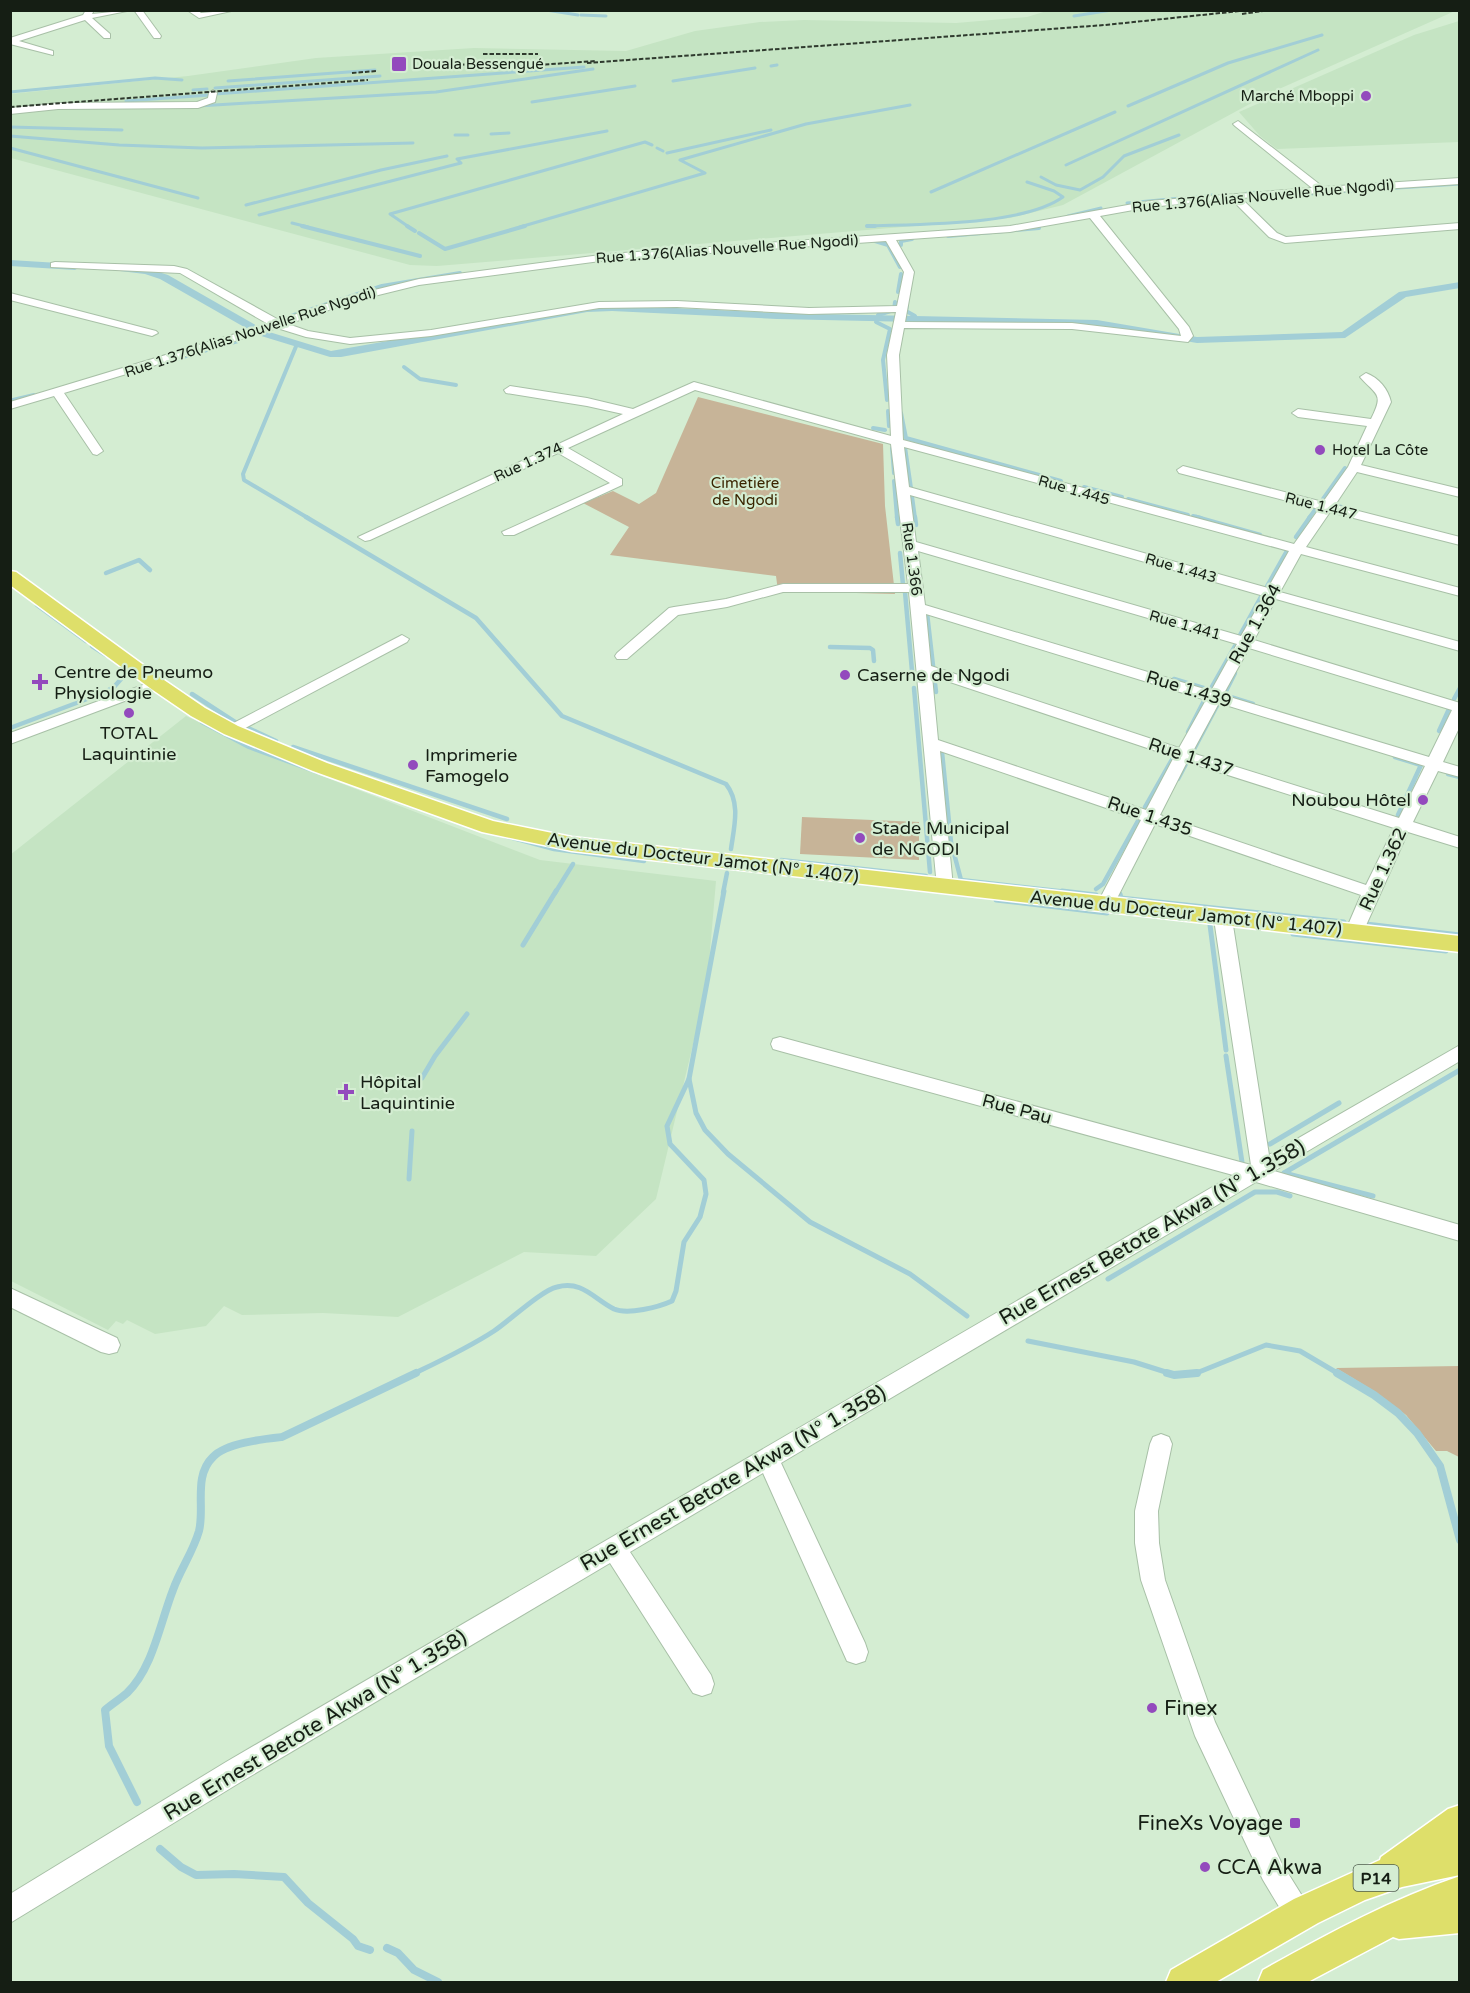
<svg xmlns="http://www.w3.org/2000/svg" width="1470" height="1993" font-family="'Varela Round',sans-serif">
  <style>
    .built { fill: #c5e4c3 }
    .green { fill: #c7b498 }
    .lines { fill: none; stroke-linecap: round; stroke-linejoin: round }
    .stream-far4 { stroke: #a2ced6; stroke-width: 3 }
    .stream-far3 { stroke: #a2ced6; stroke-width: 4 }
    .stream-far2 { stroke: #a2ced6; stroke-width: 4.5 }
    .stream-far1 { stroke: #a2ced6; stroke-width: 5 }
    .stream { stroke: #a2ced6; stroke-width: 8 }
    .canal { fill: #a2ced6; fill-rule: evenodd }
    .minor-casing { stroke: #a8c0a7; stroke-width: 2 }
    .major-casing { stroke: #fff; stroke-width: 3 }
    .minor { fill: #fff; fill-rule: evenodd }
    .major { fill: #dedf6a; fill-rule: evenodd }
    .rail { stroke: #2f3a2e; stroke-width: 2; stroke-dasharray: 4.5 2; stroke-linecap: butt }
    .poi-dot { fill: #934abd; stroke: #d4edd2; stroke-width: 2 }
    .labels { text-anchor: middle; stroke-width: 4.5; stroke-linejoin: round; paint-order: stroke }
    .far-poi-label { font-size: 15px; fill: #151e14; stroke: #d4edd2; text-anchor: start }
    .far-street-label { font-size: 15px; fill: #151e14; stroke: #d4edd2 }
    .far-park-label { font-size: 15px; fill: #3a2400; stroke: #d4edd2 }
    .shield { fill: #d4edd2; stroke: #4e5c4d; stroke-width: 1.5 }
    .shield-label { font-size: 16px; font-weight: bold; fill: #151e14 }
    .street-label { font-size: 18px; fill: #151e14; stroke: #d4edd2 }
    .poi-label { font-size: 18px; fill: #151e14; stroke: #d4edd2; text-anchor: start }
    .near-street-label { font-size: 21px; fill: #151e14; stroke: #d4edd2 }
    .near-poi-label { font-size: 21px; fill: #151e14; stroke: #d4edd2; text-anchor: start }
  </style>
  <rect width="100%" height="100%" fill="#d4edd2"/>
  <!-- built -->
  <g class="built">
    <path d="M1050,10L1455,11L1270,93L1063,205L1010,218L437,266L410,265L11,158L10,94L188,76L316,58L474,48L626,51L695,31L760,22L804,20L956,23L1027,17Z"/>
    <path d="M1459,21V142L1277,149L1260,136L1239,112L1414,35Z"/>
    <path d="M186,716L291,764L540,860L716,881L707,986L656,1199L596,1256L524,1252L398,1317L323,1313L242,1315L224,1306L206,1326L155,1334L127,1320L123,1324L116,1321L108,1330L11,1281L10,855Z"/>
  </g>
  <!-- green -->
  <g class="green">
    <path d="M698,397L883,444L885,506L895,594L778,591L776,576L610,555L629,527L583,503L613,491L639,504L656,493Z"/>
    <path d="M802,817L919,822V860L800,854Z"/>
    <path d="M1459,1366V1457L1447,1451H1436L1406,1415L1374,1391L1336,1368Z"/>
  </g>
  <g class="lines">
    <!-- stream-far4 -->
    <g class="stream-far4">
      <path d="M546,10L578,15"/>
      <path d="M581,15L606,16"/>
      <path d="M1074,16L1112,10"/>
      <path d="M771,66L777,65"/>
      <path d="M228,81L375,70"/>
      <path d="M673,81L755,68"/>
      <path d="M215,88L380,76"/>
      <path d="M193,90L207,89"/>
      <path d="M10,92L155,78L182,80"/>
      <path d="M215,94L584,67"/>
      <path d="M126,101L210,95"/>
      <path d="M532,102L635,86"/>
      <path d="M198,106L436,92L593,69"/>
      <path d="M1128,106L1228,63L1322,35"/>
      <path d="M10,127L122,130"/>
      <path d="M491,134L509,133"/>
      <path d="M455,135H468"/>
      <path d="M10,136L119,145L202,148L413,143"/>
      <path d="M10,148L198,198"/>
      <path d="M657,148L663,151"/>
      <path d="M667,153L771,130"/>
      <path d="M1066,165L1318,50"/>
      <path d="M1041,177L1056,185L1080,190L1103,177L1124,156L1179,135"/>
      <path d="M931,192L1115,112"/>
      <path d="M1336,192L1460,184"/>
      <path d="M1247,193L1258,192"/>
      <path d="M1313,193H1321"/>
      <path d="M1302,194H1312"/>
      <path d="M1127,203L1213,195"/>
      <path d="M246,205L381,170L447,156"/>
      <path d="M259,215L461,163L457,159L607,131"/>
      <path d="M1068,216L1101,208"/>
      <path d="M292,223L308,227"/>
      <path d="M867,226C918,224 1022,226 1063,197L1054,191L1027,182"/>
      <path d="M409,227L390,214L645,142L652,145"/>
      <path d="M520,227L705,173L680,160L806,124L910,105"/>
    </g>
    <!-- stream-far3 -->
    <g class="stream-far3">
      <path d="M302,226L420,256"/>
      <path d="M407,226L415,231"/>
      <path d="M867,226H875"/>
      <path d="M419,233L445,249L525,226"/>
      <path d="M948,236L1039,228"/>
      <path d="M875,241L888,245L900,267"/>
      <path d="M901,245V241L912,239"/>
      <path d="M898,292L901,274"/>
      <path d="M907,305L906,311L915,316"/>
      <path d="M878,315L894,310L895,302"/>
      <path d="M291,316L382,286L460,273"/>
      <path d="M876,322L890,329L883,360L887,400"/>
      <path d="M297,344L243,474L244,480L308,518"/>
      <path d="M200,352L238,341"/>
      <path d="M182,357L191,355"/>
      <path d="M160,364L180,358"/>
      <path d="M404,367L420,379L456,385"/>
      <path d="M13,400L34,395"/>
      <path d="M888,411L889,426"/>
      <path d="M901,413L906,438L1061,481"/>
      <path d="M873,428L885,430"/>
      <path d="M909,446L905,447L911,488"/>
      <path d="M892,448L894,473"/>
      <path d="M894,481L897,518"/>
      <path d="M1084,487L1122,497"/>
      <path d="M912,496L915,518"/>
      <path d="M1128,499L1188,515"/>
      <path d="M1323,499L1345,468"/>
      <path d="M1336,502L1334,505L1357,511"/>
      <path d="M1193,516L1201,518"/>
      <path d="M1309,518L1317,507"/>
    </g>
    <!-- stream-far2 -->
    <g class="stream-far2">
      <path d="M306,517L476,618L562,716L726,784C741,803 734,827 731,849"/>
      <path d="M897,517L898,524"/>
      <path d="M915,517L916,525"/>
      <path d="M1196,517L1260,535"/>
      <path d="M1296,537L1310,517"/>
      <path d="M900,553L903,585"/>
      <path d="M106,573L139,560L150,570"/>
      <path d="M1265,590L1288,549L1283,548"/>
      <path d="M905,592L912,671"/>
      <path d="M37,605L86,641"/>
      <path d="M933,614L927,613L936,692"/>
      <path d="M1239,637L1262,595"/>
      <path d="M92,646L106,655"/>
      <path d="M830,647L870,648L873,650L874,661"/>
      <path d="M1235,673L1224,695L1253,704"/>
      <path d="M1174,679L1210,690L1235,646"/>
      <path d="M914,688L930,872"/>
      <path d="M105,692L114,687L128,671L123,668"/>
      <path d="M192,694L235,722L276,741"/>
      <path d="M1454,699L1460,688"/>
      <path d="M202,722L249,747L317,772"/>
      <path d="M10,728L87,699"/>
      <path d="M1439,731L1449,709"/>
      <path d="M1188,732L1205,699"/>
      <path d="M293,747L507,819"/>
      <path d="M942,752L951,842L961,880L1076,893"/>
      <path d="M1192,753L1219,702L1225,704"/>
      <path d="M1395,757L1421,765L1398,815"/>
      <path d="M1448,774L1460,777"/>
      <path d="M1178,779L1188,760"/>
      <path d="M1145,807L1174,756"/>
      <path d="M505,836L554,849L644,861"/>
      <path d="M781,860L926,876"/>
      <path d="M1096,889L1103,884L1139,819"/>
      <path d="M555,893L573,864"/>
      <path d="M723,893L727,873"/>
    </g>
    <!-- stream-far1 -->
    <g class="stream-far1">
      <path d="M1062,891L1096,895"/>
      <path d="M1120,894L1121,898L1344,922"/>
      <path d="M996,900L1107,913"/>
      <path d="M1366,924L1460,935"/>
      <path d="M1210,925L1226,1050"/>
      <path d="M1293,934L1446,951"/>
      <path d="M523,945L556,891"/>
      <path d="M1226,1056L1242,1162"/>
      <path d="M422,1078L435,1056L467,1014"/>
      <path d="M689,1079L696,1113L705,1130L728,1154L810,1222L910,1274L967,1316"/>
      <path d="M1270,1144L1339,1103"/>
      <path d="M1284,1173L1460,1070"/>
      <path d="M1284,1173L1373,1196"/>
      <path d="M409,1179L412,1131"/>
      <path d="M1108,1279L1255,1192H1277L1290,1196"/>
      <path d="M1028,1341L1134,1362L1172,1374"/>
      <path d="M413,1374C440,1361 468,1348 494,1331C509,1321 542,1290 557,1287C582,1280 594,1299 614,1309C628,1315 659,1307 672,1301L676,1291L684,1242L700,1217L706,1194L704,1180L670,1144L667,1126L689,1079L724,891"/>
      <path d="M1194,1374L1266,1345L1300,1351L1339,1374"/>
    </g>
    <!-- stream -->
    <g class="stream">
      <path d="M1167,1373L1174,1375L1197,1373"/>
      <path d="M1337,1373L1374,1395L1398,1413L1417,1433L1440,1466L1460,1540"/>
      <path d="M137,1802L109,1746L105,1710C112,1704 120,1699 127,1693C153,1668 160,1623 173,1590C180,1570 193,1552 199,1531C205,1508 193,1476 213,1457C226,1443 264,1439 282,1437L416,1373"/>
      <path d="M160,1849L181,1867L196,1875L234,1874L284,1877L308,1903L353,1939L358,1946L370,1950"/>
      <path d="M387,1948L398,1953L414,1970L438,1982"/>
    </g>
    <!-- canal -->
    <g class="canal">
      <path d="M10,260L75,264L80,267L75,270L10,266Z"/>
      <path d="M124,266L146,268L168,275L266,331L331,351L587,306L612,305L777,313L1097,320L1197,337L1342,332L1399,292L1460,282V288L1406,297L1345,338L1197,343L1097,326L777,319L612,311L587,312L341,357H330L258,335L160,279L145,274L120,271L119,269Z"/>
    </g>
    <defs>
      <g id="minor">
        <path d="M86,10H94L92,14L132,10L92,18L110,34V38H104L85,20L19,41L53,51V55L10,44V38L83,15Z"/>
        <path d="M134,10H142L161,36L160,38H154Z"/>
        <path d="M187,10H197L201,13L236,10L199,18Z"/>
        <path d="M213,90L217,93L215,102L198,108L58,109L10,114V108L58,103L197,102L208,98L209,93Z"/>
        <path d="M1238,121L1323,187L1460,178V184L1241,198L1277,233L1286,237L1460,223V229L1285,243L1269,237L1231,199L1150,207L1100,216L1189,327L1193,336L1188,342L1072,329L904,328L899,355L903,440L1294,544L1319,509L1179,473L1177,470L1183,466L1323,502L1348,467L1367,426L1298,417L1292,413L1298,409L1371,419C1384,393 1377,396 1360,377L1366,373C1379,378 1388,389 1391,402L1361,465L1460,489V497L1357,472L1335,505L1460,537V545L1330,512L1306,547L1460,588V596L1301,554L1280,592L1460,642V651L1276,599L1254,640L1460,703V726L1443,762L1460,767V777L1438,771L1413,822L1460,837V848L1408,832L1363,932L1360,936H1348L1345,932L1361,895L1155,824L1112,908H1100L1097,904L1141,820L940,751L953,887L951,891H939L937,887L909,592H783L727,607L678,615L627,659H617L615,656L617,653L669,608L674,607L726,599L783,584H908L891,444L695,390L568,448L622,479V485L514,535H504L502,532L610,483L558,453L370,540L365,541L358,537L623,414L587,406L506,393L504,390L510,386L587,398L633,409L694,382L891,436L887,355L896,312L809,314L677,307L599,308L431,336L350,344L306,337L277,328L64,393L103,451L97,455L93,454L54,396L10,409V402L268,324L180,273L51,267V263L55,262L174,266L187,269L279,320L350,296L419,279L608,254L1010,226L1150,201L1312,188L1235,126L1233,124ZM1090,218L1179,329L1181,336L1072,323L905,322L914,272L896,240L1010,232ZM886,241L904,272L897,306L809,308L677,301L599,302L431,330L350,338L308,331L288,324L358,300L419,285L608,260ZM904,447L1289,551L1268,588L909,487ZM910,495L1264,596L1241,636L916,542ZM918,551L1237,644L1211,691L925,605ZM926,614L1206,700L1179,748L931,666ZM1249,648L1452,710L1429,757L1223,695ZM932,676L1174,757L1146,810L938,740ZM1219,703L1425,766L1399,818L1192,753ZM1187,762L1394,828L1366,885L1160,815Z"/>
        <path d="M10,293L156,331L158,333L152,336L10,300Z"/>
        <path d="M402,635L409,639L407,642L236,733L231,735L223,730L226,727Z"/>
        <path d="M157,680L164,684L162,687L10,744V733Z"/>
        <path d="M1223,913L1229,915L1232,919L1269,1155L1460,1045V1061L1274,1171L1460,1225V1241L1256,1182L781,1463L865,1643L868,1652L865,1661L856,1664L847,1661L763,1473L630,1552L711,1675L714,1684L711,1693L702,1696L693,1693L610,1563L244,1780L10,1923V1894L226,1762L1233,1175L780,1051L773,1049L771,1044L773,1039L780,1037L1251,1165L1214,919L1217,915Z"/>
        <path d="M10,1288L117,1338L120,1345L117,1352L109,1354L101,1352L10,1307Z"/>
        <path d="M1161,1434L1169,1437L1172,1444L1158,1511L1159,1543L1165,1580L1215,1722L1281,1862L1314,1915L1310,1925L1300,1929L1290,1925L1263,1880L1195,1736L1141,1580L1135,1543V1511L1150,1444L1153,1437Z"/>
      </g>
      <g id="major">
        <path d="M10,571L16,572L164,680L205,708L238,726L327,763L493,821L572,837L1460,936V952L572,851L482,832L313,771L224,734L191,716L150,688L10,585Z"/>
        <path d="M1460,1805V1875L1402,1887L1365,1900L1318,1923L1216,1982H1166L1171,1970L1294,1899L1380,1860L1381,1857L1448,1809Z"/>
        <path d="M1460,1876V1933L1399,1939L1393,1937L1308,1982H1258L1263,1970C1327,1934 1390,1900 1460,1876Z"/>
      </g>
    </defs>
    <!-- minor casing -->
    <use href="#minor" class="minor-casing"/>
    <!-- major casing -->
    <use href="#major" class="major-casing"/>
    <!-- minor -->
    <use href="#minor" class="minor"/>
    <!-- major -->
    <use href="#major" class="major"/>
    <!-- rail -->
    <g class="rail">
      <path d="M1242,14L1269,10"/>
      <path d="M483,54H538"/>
      <path d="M587,63L1105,25L1250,10"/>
      <path d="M434,67L472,64"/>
      <path d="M480,69L596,61"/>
      <path d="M352,73L376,71"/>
      <path d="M10,107L368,80"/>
    </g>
  </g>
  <!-- markers -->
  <g class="poi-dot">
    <rect x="391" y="56" width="16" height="16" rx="3"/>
    <circle cx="1366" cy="96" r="6"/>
    <circle cx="1320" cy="450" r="6"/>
    <circle cx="845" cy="675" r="6"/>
    <path d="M37 673h6v6h6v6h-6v6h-6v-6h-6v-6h6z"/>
    <circle cx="129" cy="713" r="6"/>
    <circle cx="413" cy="765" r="6"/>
    <circle cx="1423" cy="800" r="6"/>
    <circle cx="860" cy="838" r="6"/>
    <path d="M343 1083h6v6h6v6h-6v6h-6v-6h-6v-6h6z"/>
    <circle cx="1152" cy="1708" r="6"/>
    <rect x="1289" y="1817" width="12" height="12" rx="3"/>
    <circle cx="1205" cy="1867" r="6"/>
  </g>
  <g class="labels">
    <!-- far-poi labels -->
    <g class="far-poi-label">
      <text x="412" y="69">Douala Bessengué</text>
      <text x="1354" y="101" text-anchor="end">Marché Mboppi</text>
      <text x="1332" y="455">Hotel La Côte</text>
    </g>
    <!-- far-street labels -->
    <g class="far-street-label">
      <text transform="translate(1263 196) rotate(-5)" y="5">Rue 1.376(Alias Nouvelle Rue Ngodi)</text>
      <text transform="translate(727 249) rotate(-4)" y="5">Rue 1.376(Alias Nouvelle Rue Ngodi)</text>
      <text transform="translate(250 332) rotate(-18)" y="5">Rue 1.376(Alias Nouvelle Rue Ngodi)</text>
      <text transform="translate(528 462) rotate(-25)" y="5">Rue 1.374</text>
      <text transform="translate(1074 490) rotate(16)" y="5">Rue 1.445</text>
      <text transform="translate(1321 506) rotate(14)" y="5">Rue 1.447</text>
      <text transform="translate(912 559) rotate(82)" y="5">Rue 1.366</text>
      <text transform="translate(1181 568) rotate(16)" y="5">Rue 1.443</text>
      <text transform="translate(1185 625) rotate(16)" y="5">Rue 1.441</text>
    </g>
    <!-- far-park labels -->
    <g class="far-park-label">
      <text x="745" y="488">Cimetière<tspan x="745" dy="17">de Ngodi</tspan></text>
    </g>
    <!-- shield labels -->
    <rect class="shield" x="1353.5" y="1865" width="45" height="26" rx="4.5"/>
    <g class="shield-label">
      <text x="1376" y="1884">P14</text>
    </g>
    <!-- street labels -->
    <g class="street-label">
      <text transform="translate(1255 624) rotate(-61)" y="6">Rue 1.364</text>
      <text transform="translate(1189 689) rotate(17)" y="6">Rue 1.439</text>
      <text transform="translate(1191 757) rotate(18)" y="6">Rue 1.437</text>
      <text transform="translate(1150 816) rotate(19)" y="6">Rue 1.435</text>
      <text transform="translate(703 858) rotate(7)" y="6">Avenue du Docteur Jamot (N° 1.407)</text>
      <text transform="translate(1383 869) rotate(-65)" y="6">Rue 1.362</text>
      <text transform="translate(1186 913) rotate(6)" y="6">Avenue du Docteur Jamot (N° 1.407)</text>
      <text transform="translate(1017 1109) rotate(15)" y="6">Rue Pau</text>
    </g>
    <!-- poi labels -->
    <g class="poi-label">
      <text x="54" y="678">Centre de Pneumo<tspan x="54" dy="21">Physiologie</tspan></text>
      <text x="857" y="681">Caserne de Ngodi</text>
      <text x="129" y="739" text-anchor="middle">TOTAL<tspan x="129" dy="21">Laquintinie</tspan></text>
      <text x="425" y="761">Imprimerie<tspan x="425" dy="21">Famogelo</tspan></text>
      <text x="1411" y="806" text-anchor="end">Noubou Hôtel</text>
      <text x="872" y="834">Stade Municipal<tspan x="872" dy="21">de NGODI</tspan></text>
      <text x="360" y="1088">Hôpital<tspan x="360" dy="21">Laquintinie</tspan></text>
    </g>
    <!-- near-street labels -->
    <g class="near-street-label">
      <text transform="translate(1152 1232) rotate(-30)" y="7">Rue Ernest Betote Akwa (N° 1.358)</text>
      <text transform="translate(733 1478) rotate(-30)" y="7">Rue Ernest Betote Akwa (N° 1.358)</text>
      <text transform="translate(315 1725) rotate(-31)" y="7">Rue Ernest Betote Akwa (N° 1.358)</text>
    </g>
    <!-- near-poi labels -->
    <g class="near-poi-label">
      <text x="1164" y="1715">Finex</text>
      <text x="1283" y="1830" text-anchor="end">FineXs Voyage</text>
      <text x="1217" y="1874">CCA Akwa</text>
    </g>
  </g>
  <!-- border -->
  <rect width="1470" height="1993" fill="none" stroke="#151e14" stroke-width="24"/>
</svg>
